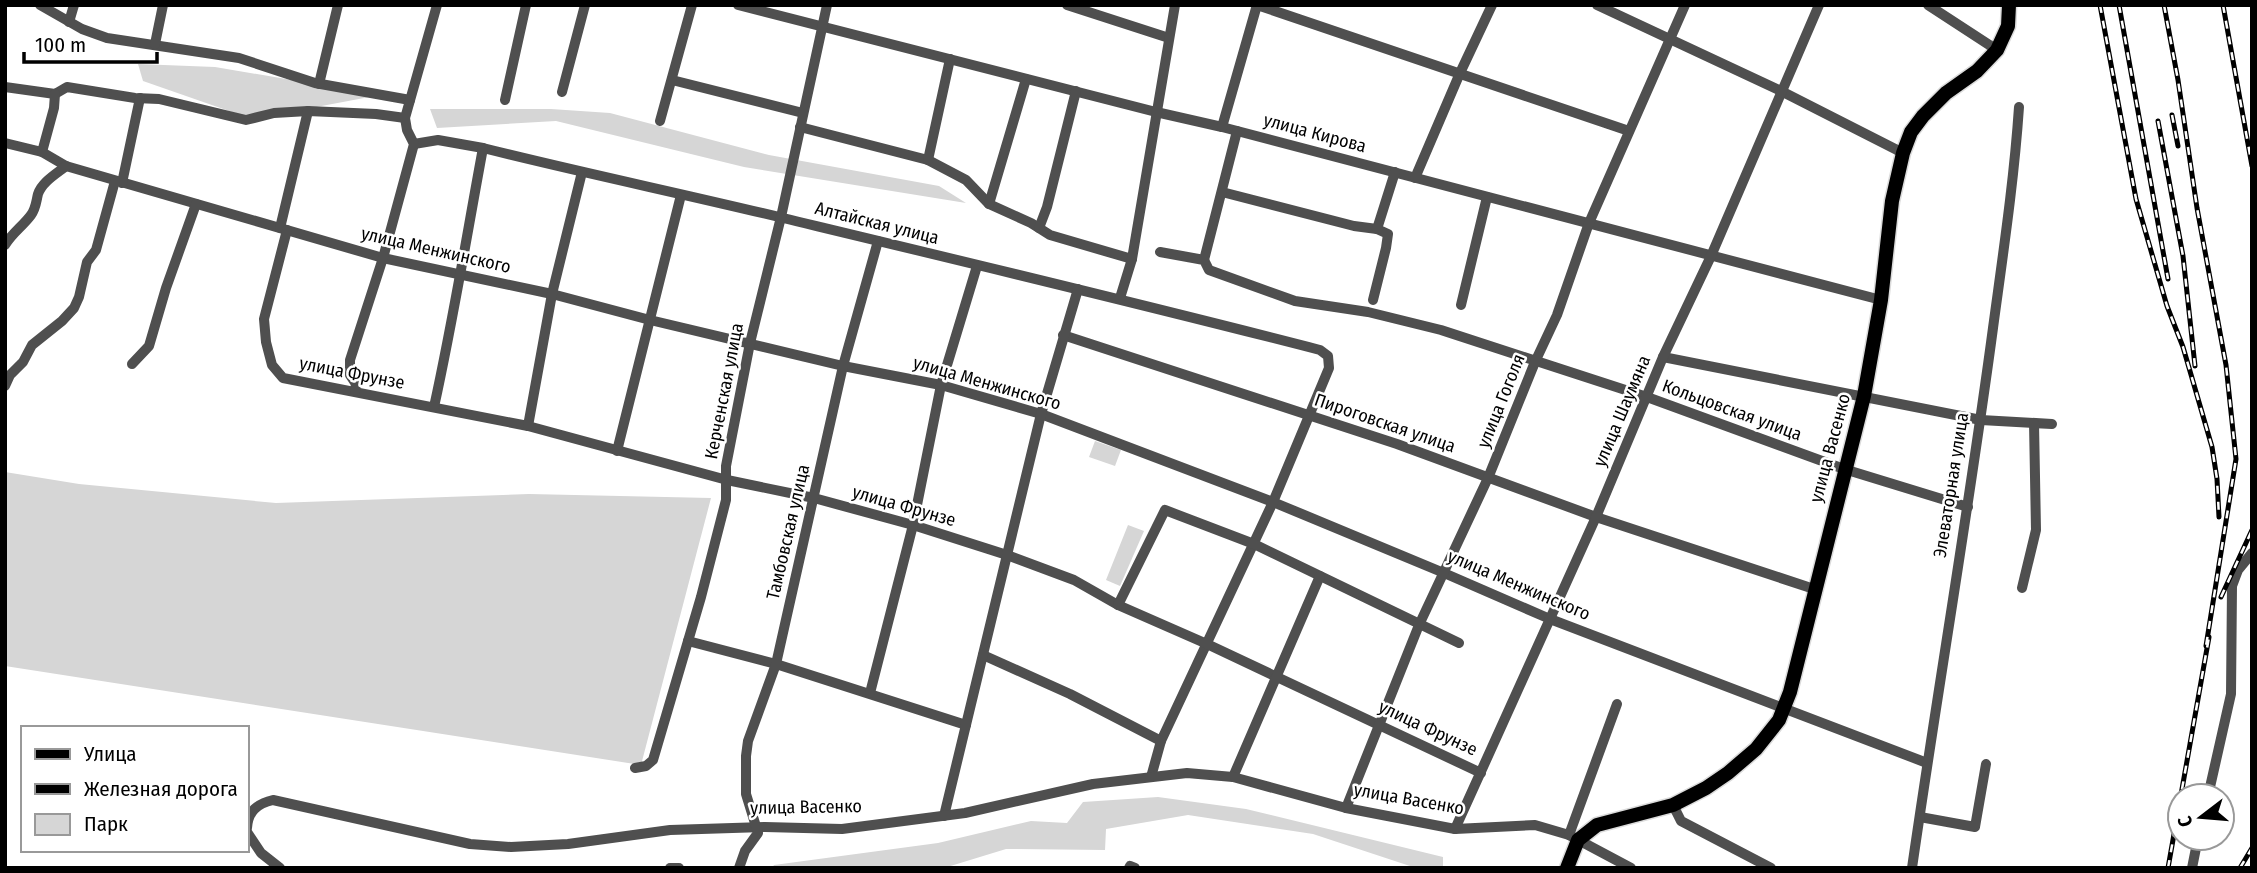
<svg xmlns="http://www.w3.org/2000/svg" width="2257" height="873" font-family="'Fira Sans Condensed',sans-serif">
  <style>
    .green { fill: #d6d6d6 }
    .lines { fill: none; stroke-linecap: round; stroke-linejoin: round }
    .major-casing { stroke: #dbdbdb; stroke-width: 17 }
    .minor { stroke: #4f4f4f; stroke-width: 10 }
    .major { stroke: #000; stroke-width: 14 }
    .rail-casing { stroke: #000; stroke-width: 5 }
    .rail { stroke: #fff; stroke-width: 2.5; stroke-dasharray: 8; stroke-linecap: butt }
    .labels { text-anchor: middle; stroke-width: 5; stroke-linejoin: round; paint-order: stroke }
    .street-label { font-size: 18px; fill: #000; stroke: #fff }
  </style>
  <rect width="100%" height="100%" fill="#fff"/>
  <!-- green -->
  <g class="green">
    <path d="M138,64L215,67L380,95L252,119L143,81Z"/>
    <path d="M430,109H551L610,113L769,155L939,186L966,203L744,167L556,121L437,128Z"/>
    <path d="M1095,441L1121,450L1115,466L1089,457Z"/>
    <path d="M5,472L79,484L276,503L529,494L711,498L641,765L5,666Z"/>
    <path d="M1128,525L1144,531L1120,586L1106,580Z"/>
    <path d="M1158,797L1246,809L1443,857V868H1416L1313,834L1188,815L1106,829L1105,850L1006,849L944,868H772L774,865L938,843L1031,821L1067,823L1083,802Z"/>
  </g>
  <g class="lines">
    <defs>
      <path id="major" d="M1567,868L1578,840L1597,825L1673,805L1706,788L1728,773L1756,749L1779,720L1790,692L1864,396L1881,300L1892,201L1903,153L1911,132L1923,116L1946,93L1977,71L1997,50L2008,26L2009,5"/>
    </defs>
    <!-- major casing -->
    <use href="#major" class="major-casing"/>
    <!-- minor -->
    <g class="minor">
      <path d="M40,5L82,29L107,38L239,58L315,83L410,100"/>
      <path d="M738,5L1156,112L1222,127L1881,300"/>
      <path d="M1067,5L1169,38"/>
      <path d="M1257,5L1629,131"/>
      <path d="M1597,5L1781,91L1903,153"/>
      <path d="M1928,5L1997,50"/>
      <path d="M69,22L74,5"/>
      <path d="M155,44L163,5"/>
      <path d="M672,80L803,113"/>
      <path d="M319,84L338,5"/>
      <path d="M5,87L55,94L67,87L135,98L159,99L246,120L274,113L308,111L376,114L405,118"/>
      <path d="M562,92L585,5"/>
      <path d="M505,100L526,5"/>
      <path d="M660,121L692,5"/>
      <path d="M800,127L928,160L966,180L989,204L1031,223L1050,235L1132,259"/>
      <path d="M1222,127L1257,5"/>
      <path d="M5,143L42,152L66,166L383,258L552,294L650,320L843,366L941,385L1041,414L1273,502L1444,573L1550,619L1927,763"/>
      <path d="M414,144L438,140L483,148C583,173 684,194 783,218C962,261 1142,304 1320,350L1328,356L1329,368L1273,502L1161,741L1151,777"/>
      <path d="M42,152L54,108L55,94"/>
      <path d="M928,160L950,59"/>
      <path d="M1415,178L1460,73L1492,5"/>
      <path d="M122,183L140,98"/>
      <path d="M1222,192L1354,226L1377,229"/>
      <path d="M989,204L1026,79"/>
      <path d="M280,228L308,111"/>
      <path d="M1039,228L1047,207L1076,91"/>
      <path d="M287,230L264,319L266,342L272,365L283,378L528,426L727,480L814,498L913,525L1007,555L1074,580L1118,605L1207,644L1481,773"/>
      <path d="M5,245C12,233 23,226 31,215C36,208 36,202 38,194C42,182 56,174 66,166"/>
      <path d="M1160,252L1204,260L1209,270L1295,301L1368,312L1441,330L1647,397L1844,469L1968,507"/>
      <path d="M1204,260L1237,131"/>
      <path d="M1120,298L1132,259L1175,5"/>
      <path d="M1373,300L1386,248L1388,234L1377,229L1395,172"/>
      <path d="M1461,305L1487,197"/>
      <path d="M1063,335L1397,444L1596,517L1814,589"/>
      <path d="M1663,357L1981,420L2052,424"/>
      <path d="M132,364L149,346L166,288L196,204"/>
      <path d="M5,386L10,375L23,362L32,345L62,321L74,308L79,297L87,262L96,250L115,181"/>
      <path d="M355,391L356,384L350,375V360L383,258L414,144L407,130L405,118L437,5"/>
      <path d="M434,407C453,321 467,234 483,148"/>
      <path d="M528,426L552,294L582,172"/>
      <path d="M617,451L681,195"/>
      <path d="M2022,588L2036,530L2034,423"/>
      <path d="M1118,605L1165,510L1254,544L1459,643"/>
      <path d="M688,641L776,664L966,725"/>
      <path d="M983,655L1070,694L1161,741"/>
      <path d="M870,693L913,525L941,385L977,266"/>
      <path d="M635,768L646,766L653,760L701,597L726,500V466L750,343L781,217L827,5"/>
      <path d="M1233,777L1320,576"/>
      <path d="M2208,796L2231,694L2232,586L2238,570L2252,553"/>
      <path d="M1673,805L1681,821L1771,868"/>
      <path d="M1346,808L1419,625L1488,478L1535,362L1557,315L1589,223L1685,5"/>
      <path d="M944,816L1041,414L1078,289"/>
      <path d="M1920,817L1975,827L1986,764"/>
      <path d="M247,828C248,811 257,804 273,800L470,844L511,847L568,844L670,830L765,827L842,829L965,813L1093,784L1187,773L1233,777L1346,808L1455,829L1535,825L1569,835L1631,868"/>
      <path d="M1455,829L1596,517L1663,357L1711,256L1819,5"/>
      <path d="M247,832L261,853L280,868"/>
      <path d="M1569,835L1617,704"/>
      <path d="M670,868H679"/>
      <path d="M739,868L745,851L758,833L746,794V756L748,741L776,664L843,366L878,241"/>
      <path d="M1129,868L1130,866L1135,868"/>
      <path d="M1912,868C1938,688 1969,508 1993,328C2003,254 2014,181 2019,107"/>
      <path d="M2192,868L2198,838"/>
    </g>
    <!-- major -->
    <use href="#major" class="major"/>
    <defs>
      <g id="rail">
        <path d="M2100,5L2136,199L2167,306L2183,347L2212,447L2217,479L2219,517"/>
        <path d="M2119,5L2168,279"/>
        <path d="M2164,5L2178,80L2197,208L2226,365L2236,459L2206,646"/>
        <path d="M2223,5L2252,166"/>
        <path d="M2172,115L2178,146"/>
        <path d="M2158,121L2183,256L2195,366"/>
        <path d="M2221,597L2252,530"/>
        <path d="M2168,868L2209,637"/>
        <path d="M2240,868L2252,848"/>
      </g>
    </defs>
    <!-- rail casing -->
    <use href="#rail" class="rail-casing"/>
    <!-- rail -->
    <use href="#rail" class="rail"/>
  </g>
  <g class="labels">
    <!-- street labels -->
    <g class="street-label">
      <text transform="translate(1315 133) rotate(15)" y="6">улица Кирова</text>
      <text transform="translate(877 223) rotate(14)" y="6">Алтайская улица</text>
      <text transform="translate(436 250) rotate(13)" y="6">улица Менжинского</text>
      <text transform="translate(352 373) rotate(11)" y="6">улица Фрунзе</text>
      <text transform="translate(987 383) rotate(16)" y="6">улица Менжинского</text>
      <text transform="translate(724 391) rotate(-79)" y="6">Керченская улица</text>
      <text transform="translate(1501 401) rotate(-68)" y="6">улица Гоголя</text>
      <text transform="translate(1732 410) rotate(20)" y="6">Кольцовская улица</text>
      <text transform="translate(1622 411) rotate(-67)" y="6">улица Шаумяна</text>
      <text transform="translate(1385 423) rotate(19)" y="6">Пироговская улица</text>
      <text transform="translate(1830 448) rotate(-75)" y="6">улица Васенко</text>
      <text transform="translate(1951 485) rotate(-81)" y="6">Элеваторная улица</text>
      <text transform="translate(904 506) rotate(16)" y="6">улица Фрунзе</text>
      <text transform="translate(788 532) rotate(-77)" y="6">Тамбовская улица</text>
      <text transform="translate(1519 585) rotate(23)" y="6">улица Менжинского</text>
      <text transform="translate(1428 728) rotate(25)" y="6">улица Фрунзе</text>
      <text transform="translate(1409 799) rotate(10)" y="6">улица Васенко</text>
      <text transform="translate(806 807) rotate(-1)" y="6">улица Васенко</text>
    </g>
  </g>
  <!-- border -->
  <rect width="2257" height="873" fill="none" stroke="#000000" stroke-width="14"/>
  <!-- legend -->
  <rect x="21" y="726" width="228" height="126" fill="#ffffff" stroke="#999999" stroke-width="2"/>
  <rect x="35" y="749" width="35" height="10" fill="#000000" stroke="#999999" stroke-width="2"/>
  <text x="84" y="761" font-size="21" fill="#000000">Улица</text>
  <rect x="35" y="784" width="35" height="10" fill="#000000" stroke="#999999" stroke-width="2"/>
  <text x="84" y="796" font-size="21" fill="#000000">Железная дорога</text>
  <rect x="35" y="814" width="35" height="21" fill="#d6d6d6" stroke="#999999" stroke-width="2"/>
  <text x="84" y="831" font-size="21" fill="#000000">Парк</text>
  <!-- north arrow -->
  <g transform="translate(2201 817) rotate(254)"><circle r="33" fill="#ffffff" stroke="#999999" stroke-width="2"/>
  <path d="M0-5L12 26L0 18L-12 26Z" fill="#000000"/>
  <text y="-10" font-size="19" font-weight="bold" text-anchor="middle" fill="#000000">С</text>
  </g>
  <!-- scale -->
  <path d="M24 52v10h133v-10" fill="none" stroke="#000000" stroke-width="3.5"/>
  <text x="35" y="52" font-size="21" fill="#000000" stroke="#ffffff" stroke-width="5" paint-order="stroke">100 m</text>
</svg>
